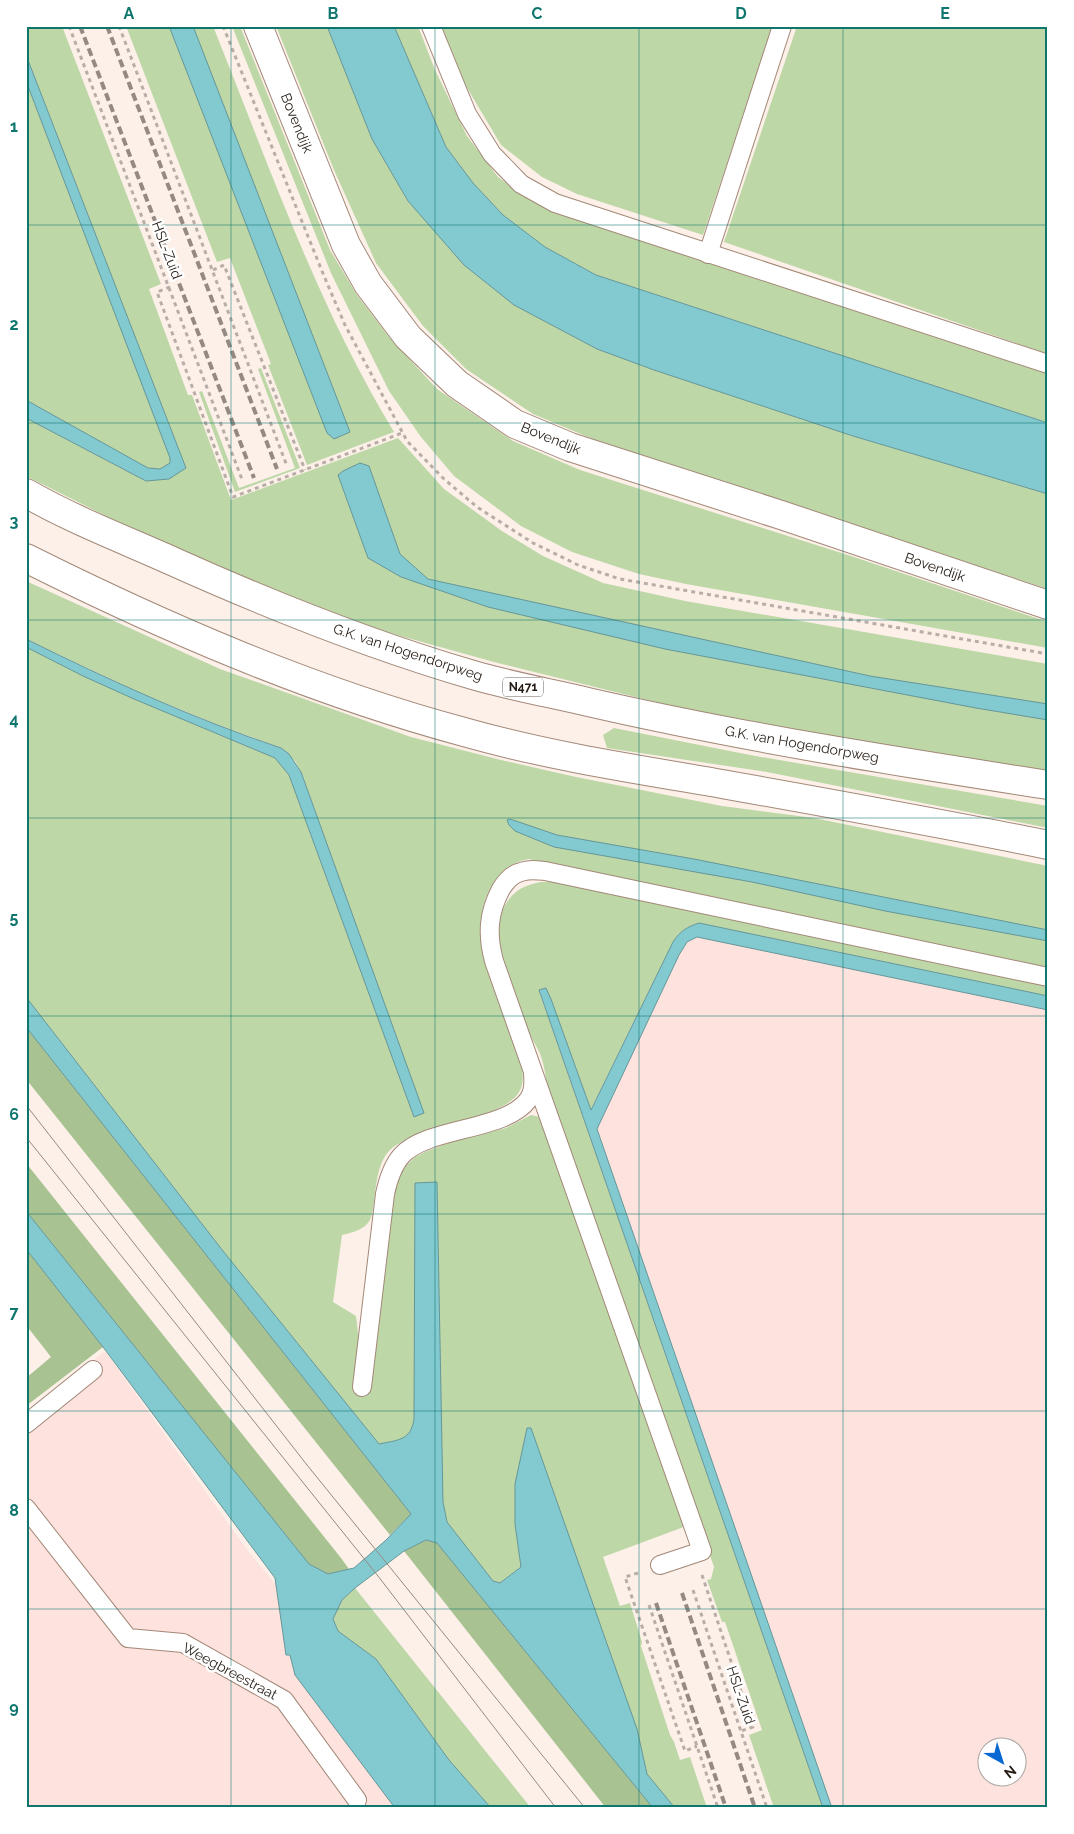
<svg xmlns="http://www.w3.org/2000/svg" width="1074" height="1834" font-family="Raleway,sans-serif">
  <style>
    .industrial { fill: #fde2de; fill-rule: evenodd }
    .green { fill: #bdd7a7 }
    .forest { fill: #a8c291 }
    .water { fill: #82cad0; stroke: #669698 }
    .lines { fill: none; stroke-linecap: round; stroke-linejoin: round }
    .lane-casing { stroke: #a38878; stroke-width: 20 }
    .street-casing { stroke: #a38878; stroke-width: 30 }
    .primary-casing { stroke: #a38878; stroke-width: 30 }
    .path { stroke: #b9aea7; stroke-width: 3; stroke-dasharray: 4 4; stroke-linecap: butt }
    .lane { stroke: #fff; stroke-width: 18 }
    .street { stroke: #fff; stroke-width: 28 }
    .primary { stroke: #fff; stroke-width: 28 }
    .tram { stroke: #958a83; stroke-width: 1 }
    .rail { stroke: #958a83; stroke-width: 4; stroke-dasharray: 8 4; stroke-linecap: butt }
    .grid { fill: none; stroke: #0f766e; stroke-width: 1; stroke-opacity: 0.55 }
    .labels { text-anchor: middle; stroke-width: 5; stroke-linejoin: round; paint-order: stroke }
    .shield { fill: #fff; stroke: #67605b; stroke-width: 1 }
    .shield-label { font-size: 12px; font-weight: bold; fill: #261c15 }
    .street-label { font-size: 14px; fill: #261c15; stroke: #fff }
    .neatline { fill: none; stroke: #0f766e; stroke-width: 2 }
    .grid-label { font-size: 16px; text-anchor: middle; font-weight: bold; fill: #0f766e }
  </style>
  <rect width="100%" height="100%" fill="#fcf0e9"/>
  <!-- industrial -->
  <g class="industrial">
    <path d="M697,937L1048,1010V1808H832L597,1129L679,955L687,942ZM986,1746H1016V1776H986Z"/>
    <path d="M105,1351L248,1551L461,1808H26V1414Z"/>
  </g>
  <!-- green -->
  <g class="green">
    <path d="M26,26H62L161,284L149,289L188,395H192L231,500L398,438L444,489L502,531L543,556L603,583L685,601L1048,664V772L848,739L676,707L494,662L379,630L250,580L195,557L122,524L26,476V418L146,481L186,468L26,55Z"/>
    <path d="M126,26H213C268,163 317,305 394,432L307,465L268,365L271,364L230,258L217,262Z"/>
    <path d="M232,26H240L330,250L357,295L389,337L437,389L513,441L580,470L854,557L1048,622V648L686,584L639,574L572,552L521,526L454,476L421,437L389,391L331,273Z"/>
    <path d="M276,26H327L372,139L408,201L514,305L597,349L654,370L853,436L1048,494V589L607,445L533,414L466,369L423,326L376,263L334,170Z"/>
    <path d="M394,26H418L435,70L467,136L498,177L526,197L569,217L1048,371V423L596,275L545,247L503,215L473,183L446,147Z"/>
    <path d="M440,26H773L703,235L577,194L542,177L501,145L460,76Z"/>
    <path d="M797,26H1048V354L724,242Z"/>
    <path d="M26,81L171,458L170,463L160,469L148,468L26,400Z"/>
    <path d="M261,368L300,468L235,492L199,392L202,391L239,488L295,468L258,369Z"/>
    <path d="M26,581L220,669L411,737L501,760L576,777L722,806L814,818L1048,866V968L529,859C512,862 503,869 493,884C459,933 507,1015 522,1066C523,1075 524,1084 519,1092C505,1117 426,1128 398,1144C376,1156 377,1185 373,1208C372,1214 371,1221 366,1225C360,1231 350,1233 342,1235L333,1302L356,1316L360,1349L393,1196L403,1169L415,1157L427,1151L451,1142L506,1128L531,1115L540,1117L686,1525L681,1528L603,1557L620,1606L630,1603L642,1642L641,1646L670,1735L674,1742L680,1760L690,1757L707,1808H675L647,1774L637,1729L515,1524L521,1567L500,1583L493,1581L447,1522L443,1502L414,1419C411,1441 397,1440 379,1444L223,1251L26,997V647C107,689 191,723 275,758L289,775L414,1116L423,1113L301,772L295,761L281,748L216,724L138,692L26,639Z"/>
    <path d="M614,728L750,755L1048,806V828L767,772L607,748L603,735Z"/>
    <path d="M541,882H554L1048,984V996L699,923C687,927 680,931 673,942L590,1111L551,999L546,988L539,991L823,1808H774L749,1735L762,1730L725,1622H722L707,1580L711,1579L714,1567L547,1086C546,1076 544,1066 541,1056C538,1048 532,1040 529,1032C523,1019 519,1005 514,992C503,961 485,918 516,892C523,886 532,884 541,882Z"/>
    <path d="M355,1588L531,1808H491L449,1760L376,1659L338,1631L333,1619L342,1600Z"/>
  </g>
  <!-- forest -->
  <g class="forest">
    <path d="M26,1027L411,1514L390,1535L26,1079Z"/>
    <path d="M26,1163L341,1558L349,1569L328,1574L309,1564L26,1211Z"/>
    <path d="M26,1249L103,1347L26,1406V1378L51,1357L26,1325Z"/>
    <path d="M426,1540L437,1543L653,1808H606L404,1551Z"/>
  </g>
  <!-- water -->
  <g class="water">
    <path d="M169,26H193L350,432L334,439L327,433Z"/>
    <path d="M327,26H394L446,147L473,183L503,215L545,247L596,275L1048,423V494L853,436L654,370L597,349L514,305L464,265L408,201L372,139Z"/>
    <path d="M26,55L186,468L169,479L146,481L26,418V400L148,468L160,469L170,463V458L26,81Z"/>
    <path d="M360,463L369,466L400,554L428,579L870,676L1048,704V720L976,708L665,649L488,607L401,577L368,558L338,475L343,471Z"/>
    <path d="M26,639C109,680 194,719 281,748L289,754L301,772L424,1113L414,1117L289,775L275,758L134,699L83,676L26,647Z"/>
    <path d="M510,819L557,835L694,859L1048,930V941L885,911L752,882L554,847L515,831L509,825L507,820Z"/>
    <path d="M699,923L1048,996V1010L697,937L687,942L679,955L597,1129L832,1808H823L539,990L546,988L551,999L591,1110L673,942C680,931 687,927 699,923Z"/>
    <path d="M26,997L223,1251L379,1444C397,1440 411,1441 414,1419L415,1183L437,1182L443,1502L447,1522L493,1581L500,1583L521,1567L515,1524V1484L527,1428H531L637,1729L647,1774L675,1808H653L437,1543L426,1540L404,1551L355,1588L342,1600L333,1619L338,1631L376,1659L449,1760L491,1808H395L295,1675L290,1655H286L275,1578L103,1347L26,1249V1211L309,1564L328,1574L354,1568L386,1540L411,1514L26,1027Z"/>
  </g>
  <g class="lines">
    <defs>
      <g id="lane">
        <path d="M431,26L467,114L492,154L521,184L555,203L1048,364"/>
        <path d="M708,254L782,26"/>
        <path d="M362,1387L385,1194C388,1180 392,1166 402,1155C428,1127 505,1131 528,1100C534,1092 534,1083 533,1074"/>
        <path d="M26,1424L93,1370"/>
        <path d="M26,1508L128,1638L183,1643L284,1700L357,1800"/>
        <path d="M660,1565L702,1551L494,961C487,935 488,913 501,889C506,881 512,874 521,872C529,869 536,870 545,871L1048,977"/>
      </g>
      <path id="street" d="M258,26L346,245L368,284L408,337L457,384L515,424L570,447L781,515L1048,605"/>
      <g id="primary">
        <path d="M26,493C73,520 123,539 172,561C270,605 370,645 473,675C511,686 550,693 588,702C740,737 894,761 1048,785"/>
        <path d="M26,558C166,628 312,691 464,732C545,755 628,768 711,782C823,802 936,822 1048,845"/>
      </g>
    </defs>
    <!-- lane casing -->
    <use href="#lane" class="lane-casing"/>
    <!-- street casing -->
    <use href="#street" class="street-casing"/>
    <!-- primary casing -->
    <use href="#primary" class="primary-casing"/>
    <!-- path -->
    <g class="path">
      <path d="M69,26L243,482"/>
      <path d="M119,26L287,466"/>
      <path d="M223,26L324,276L345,325L407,441L444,479L477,507L533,543L578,565L620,579L1048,654"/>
      <path d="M213,270L224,265L305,470"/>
      <path d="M170,287L157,292L233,497L402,433"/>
      <path d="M638,1573L625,1577L685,1751L697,1746"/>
      <path d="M702,1575L753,1727L741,1731"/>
      <path d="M693,1590L767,1808"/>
      <path d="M649,1605L718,1808"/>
    </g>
    <!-- lane -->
    <use href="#lane" class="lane"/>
    <!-- street -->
    <use href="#street" class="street"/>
    <!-- primary -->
    <use href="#primary" class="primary"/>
    <!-- tram -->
    <g class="tram">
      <path d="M26,1105L307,1465L585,1808"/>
      <path d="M26,1137L378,1576L556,1808"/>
    </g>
    <!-- rail -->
    <g class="rail">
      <path d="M80,26L254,478"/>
      <path d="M107,26L277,469"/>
      <path d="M682,1593L755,1808"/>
      <path d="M656,1603L726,1808"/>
    </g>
  </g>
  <!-- grid -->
  <path class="grid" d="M231,26V1808M435,26V1808M639,26V1808M843,26V1808M26,225H1048M26,423H1048M26,620H1048M26,818H1048M26,1016H1048M26,1214H1048M26,1411H1048M26,1609H1048"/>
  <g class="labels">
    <!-- shield labels -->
    <rect class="shield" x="503" y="677.5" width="40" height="19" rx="4"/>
    <g class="shield-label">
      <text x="523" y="691">N471</text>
    </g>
    <!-- street labels -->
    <g class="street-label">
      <text transform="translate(297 123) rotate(68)" y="5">Bovendijk</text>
      <text transform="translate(167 250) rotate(69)" y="5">HSL-Zuid</text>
      <text transform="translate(551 438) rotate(22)" y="5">Bovendijk</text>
      <text transform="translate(935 567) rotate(19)" y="5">Bovendijk</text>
      <text transform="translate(408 652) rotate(18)" y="5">G.K. van Hogendorpweg</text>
      <text transform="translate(802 744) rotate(10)" y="5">G.K. van Hogendorpweg</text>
      <text transform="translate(230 1671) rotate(28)" y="5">Weegbreestraat</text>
      <text transform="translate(741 1695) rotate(71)" y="5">HSL-Zuid</text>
    </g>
  </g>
  <!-- border -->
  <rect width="1074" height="1834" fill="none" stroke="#ffffff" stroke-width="55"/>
  <!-- north arrow -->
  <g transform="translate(1002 1762) rotate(141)"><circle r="24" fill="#ffffff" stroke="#a8a4a1"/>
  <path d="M0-4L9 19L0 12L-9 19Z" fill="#0969d2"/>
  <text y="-8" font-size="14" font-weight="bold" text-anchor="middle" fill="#261c15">N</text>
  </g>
  <rect x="28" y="28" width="1018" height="1778" class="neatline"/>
  <g class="grid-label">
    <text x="129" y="19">A</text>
    <text x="333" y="19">B</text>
    <text x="537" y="19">C</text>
    <text x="741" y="19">D</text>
    <text x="945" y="19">E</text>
    <text x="14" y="132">1</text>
    <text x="14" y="330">2</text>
    <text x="14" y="527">3</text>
    <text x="14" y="725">4</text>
    <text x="14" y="923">5</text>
    <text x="14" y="1120">6</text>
    <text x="14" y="1318">7</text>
    <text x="14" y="1516">8</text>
    <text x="14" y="1713">9</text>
  </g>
</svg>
